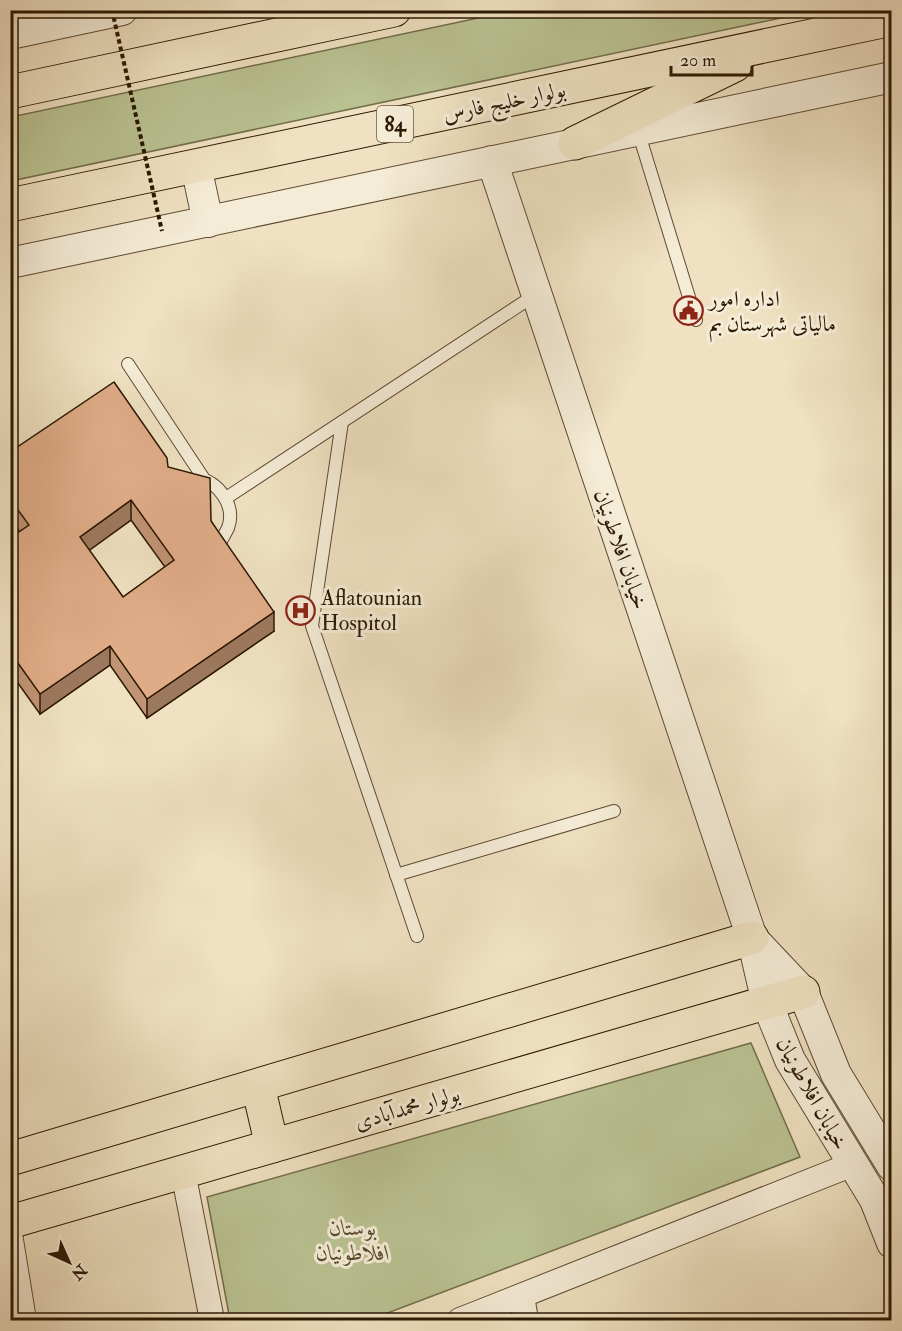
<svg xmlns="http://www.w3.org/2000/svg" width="902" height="1331" font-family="'IM FELL Double Pica',Amiri,serif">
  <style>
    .green { fill: #bac292; stroke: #736d4a; stroke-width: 1.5 }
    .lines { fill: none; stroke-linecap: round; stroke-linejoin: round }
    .service-casing { stroke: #5d4a32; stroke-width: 14 }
    .minor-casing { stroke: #5d4a32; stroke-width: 26 }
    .tertiary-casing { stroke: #5d4a32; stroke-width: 32 }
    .primary-casing { stroke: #2c1803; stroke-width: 35 }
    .trunk-casing { stroke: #2c1803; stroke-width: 35 }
    .service { stroke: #f5ecd7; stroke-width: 12 }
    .minor { stroke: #f5ecd7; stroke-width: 24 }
    .tertiary { stroke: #f5ecd7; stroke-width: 30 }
    .primary { stroke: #efe1c1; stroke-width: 33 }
    .trunk { stroke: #efe1c1; stroke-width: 33 }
    .path-bridge { stroke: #2c1803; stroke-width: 4; stroke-dasharray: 4.5 3; stroke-linecap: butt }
    .wall { fill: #c09474; stroke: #2c1803; stroke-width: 1.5; fill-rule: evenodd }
    .shaded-wall { fill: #9c785e; stroke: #2c1803; stroke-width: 1.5 }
    .building { fill: #dfac87; stroke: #2c1803; stroke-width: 1.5; fill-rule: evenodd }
    .labels { text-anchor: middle; stroke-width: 6; stroke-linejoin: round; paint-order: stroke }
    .shield { fill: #f5ecd7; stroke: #685843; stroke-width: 1.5 }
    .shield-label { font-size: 21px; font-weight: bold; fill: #2c1803 }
    .street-label { font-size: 22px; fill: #2c1803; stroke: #f5ecd7 }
    .poi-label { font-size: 22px; fill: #2c1803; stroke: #f5ecd7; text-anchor: start }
    .park-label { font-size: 22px; font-style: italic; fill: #574b2e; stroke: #f5ecd7 }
  </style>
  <rect width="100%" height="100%" fill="#efe1c1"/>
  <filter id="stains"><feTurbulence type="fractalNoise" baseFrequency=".00333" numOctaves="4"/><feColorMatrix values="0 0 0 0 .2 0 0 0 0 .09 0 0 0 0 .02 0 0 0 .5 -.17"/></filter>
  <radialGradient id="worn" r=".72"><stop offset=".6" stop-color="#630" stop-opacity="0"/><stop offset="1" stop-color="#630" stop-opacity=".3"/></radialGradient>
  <!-- green -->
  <g class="green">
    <path d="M511,11H814L11,181V117Z"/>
    <path d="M751,1043L800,1157L369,1320H230L207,1197Z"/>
  </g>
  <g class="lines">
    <defs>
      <g id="service">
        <path d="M638,131L696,320"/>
        <path d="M128,364L204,479"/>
        <path d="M342,422L312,626L417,936"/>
        <path d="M196,478C219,481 236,506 228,528C226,532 223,537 221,541"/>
        <path d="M226,498L535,295"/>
        <path d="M396,875L614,811"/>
      </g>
      <g id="minor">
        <path d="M183,1172L212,1320"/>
        <path d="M10,1234L24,1320"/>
        <path d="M522,1296L526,1320"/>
        <path d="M460,1320L853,1164"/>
      </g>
      <g id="tertiary">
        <path d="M10,34L122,10"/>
        <path d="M492,161L752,938L767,1003L790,1060L875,1200L892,1243"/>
        <path d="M196,166L208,222"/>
        <path d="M10,263L892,77"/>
        <path d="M752,938L803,992L836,1074L892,1166"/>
      </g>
      <g id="primary">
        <path d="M258,1086L272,1146"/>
        <path d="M10,1159L752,938"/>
        <path d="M10,1222L803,992"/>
      </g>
      <g id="trunk">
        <path d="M10,92L394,10"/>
        <path d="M575,143L735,65"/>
        <path d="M10,205L892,19"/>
      </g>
    </defs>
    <!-- service casing -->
    <use href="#service" class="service-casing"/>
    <!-- minor casing -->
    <use href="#minor" class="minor-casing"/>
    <!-- tertiary casing -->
    <use href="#tertiary" class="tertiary-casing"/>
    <!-- primary casing -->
    <use href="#primary" class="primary-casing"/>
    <!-- trunk casing -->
    <use href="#trunk" class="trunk-casing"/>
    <!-- service -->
    <use href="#service" class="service"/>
    <!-- minor -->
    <use href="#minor" class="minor"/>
    <!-- tertiary -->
    <use href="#tertiary" class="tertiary"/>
    <!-- primary -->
    <use href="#primary" class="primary"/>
    <!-- trunk -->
    <use href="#trunk" class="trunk"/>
    <!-- path-bridge -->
    <path class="path-bridge" d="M112,10L162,231"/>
  </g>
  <!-- wall -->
  <path class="wall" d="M10,452L168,467L211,521L274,631L147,718L110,665L40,714L10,672V538L20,532L10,518ZM131,520L165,567L123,597L89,550Z"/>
  <!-- shaded-wall -->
  <g class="shaded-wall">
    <path d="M131,500V520L80,557V537Z"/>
    <path d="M274,612V631L147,718V699Z"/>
    <path d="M110,646V665L40,714V694Z"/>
  </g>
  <!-- building -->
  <path class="building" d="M114,382L167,458L168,467L210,478L211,521L274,612L147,699L110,646L40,694L10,652V538L29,525L10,499V452ZM131,500L174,560L123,597L80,537Z"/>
  <!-- icons -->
  <defs>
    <symbol id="civic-ring" viewBox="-11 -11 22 22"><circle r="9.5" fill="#f5ecd7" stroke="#8f2418" stroke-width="1.5"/><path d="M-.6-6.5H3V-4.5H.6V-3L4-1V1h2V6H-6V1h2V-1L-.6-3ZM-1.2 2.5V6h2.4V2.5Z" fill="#8f2418"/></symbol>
    <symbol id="hospital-ring" viewBox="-11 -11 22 22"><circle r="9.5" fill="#f5ecd7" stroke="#8f2418" stroke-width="1.5"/><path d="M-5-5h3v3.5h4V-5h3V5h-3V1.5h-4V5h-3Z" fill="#8f2418"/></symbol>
  </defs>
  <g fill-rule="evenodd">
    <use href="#civic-ring" x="672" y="294" width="33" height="33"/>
    <use href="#hospital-ring" x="284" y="594" width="33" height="33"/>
  </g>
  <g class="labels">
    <!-- shield labels -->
    <rect class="shield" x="377" y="106" width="36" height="36" rx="4.5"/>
    <g class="shield-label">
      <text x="395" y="131">84</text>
    </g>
    <!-- street labels -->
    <g class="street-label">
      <text transform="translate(504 101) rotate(-12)" y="8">بولوار خلیج فارس</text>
      <text transform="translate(622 549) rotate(71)" y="8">خیابان افلاطونیان</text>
      <text transform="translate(813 1093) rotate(61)" y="8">خیابان افلاطونیان</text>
      <text transform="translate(407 1107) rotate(-16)" y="8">بولوار محمدآبادی</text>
    </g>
    <!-- poi labels -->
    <g class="poi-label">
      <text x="709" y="306">اداره امور<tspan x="709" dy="25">مالیاتی شهرستان بم</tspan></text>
      <text x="321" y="605">Aflatounian<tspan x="321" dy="25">Hospitol</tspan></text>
    </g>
    <!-- park labels -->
    <g class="park-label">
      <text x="353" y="1235">بوستان<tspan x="353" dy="25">افلاطونیان</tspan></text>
    </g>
  </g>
  <!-- margin -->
  <rect width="902" height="1331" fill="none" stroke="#efe1c1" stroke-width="36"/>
  <rect x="12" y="12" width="878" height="1307" fill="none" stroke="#2c1803" stroke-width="3"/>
  <rect x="18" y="18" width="866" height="1295" fill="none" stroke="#2c1803" stroke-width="1.5"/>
  <!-- north arrow -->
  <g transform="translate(69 1262) rotate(135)" stroke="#f5ecd7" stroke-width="4.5" paint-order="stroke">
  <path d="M0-4.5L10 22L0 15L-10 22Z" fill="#2c1803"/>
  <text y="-9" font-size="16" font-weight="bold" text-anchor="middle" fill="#2c1803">N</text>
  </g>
  <!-- scale -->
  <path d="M671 66v9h81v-9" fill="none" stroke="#2c1803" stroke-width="3"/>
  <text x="680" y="66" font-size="18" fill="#2c1803" stroke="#f5ecd7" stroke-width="4.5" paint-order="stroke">20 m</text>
  <rect width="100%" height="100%" filter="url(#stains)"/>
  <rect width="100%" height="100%" fill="url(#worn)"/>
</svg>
